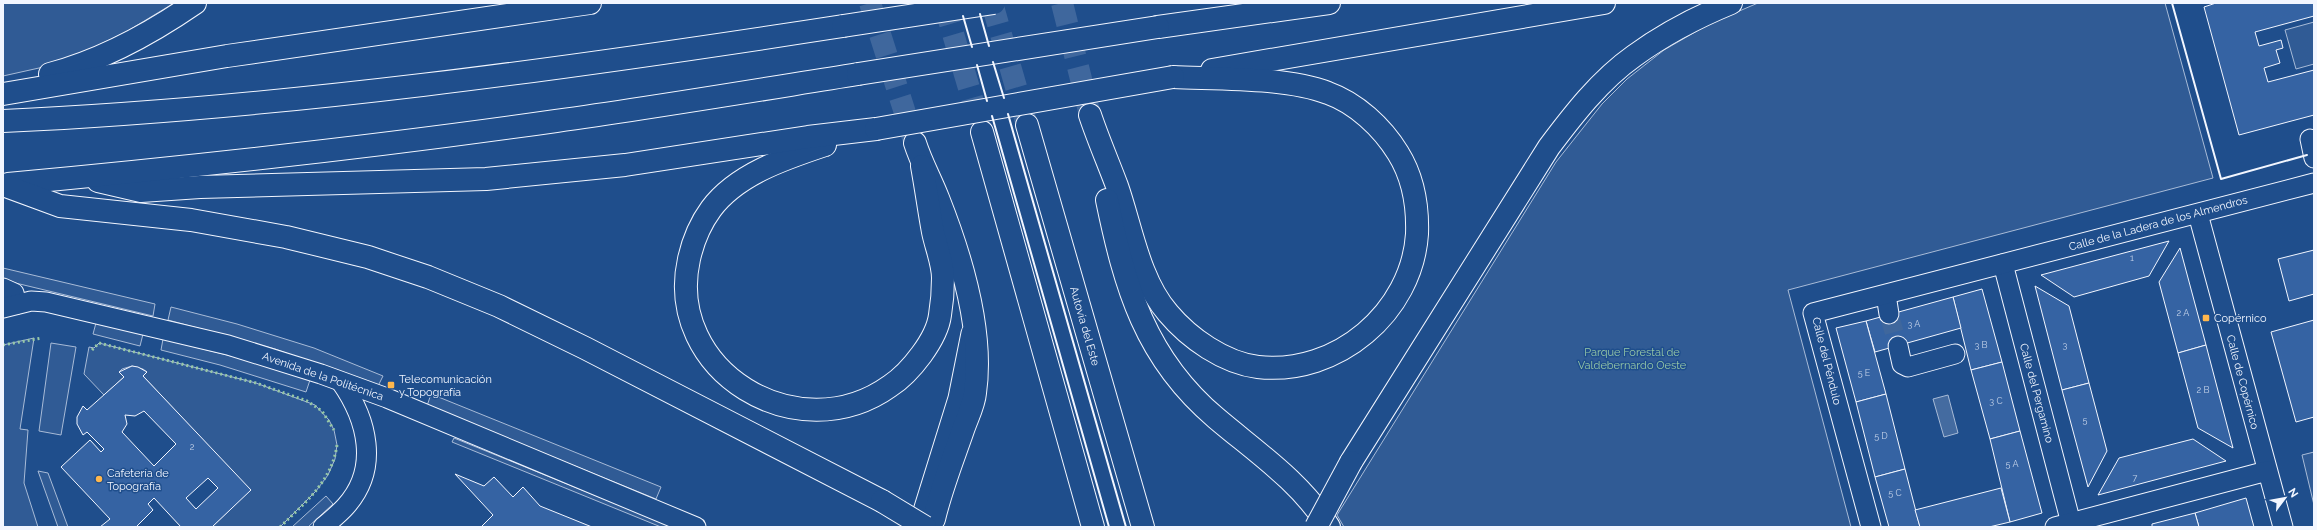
<svg xmlns="http://www.w3.org/2000/svg" width="2317" height="530" font-family="Raleway,sans-serif">
  <style>
    .built { fill: #305b95; stroke: #a8bbd7 }
    .water { fill: #446ba0; stroke: #a8bbd7 }
    .building { fill: #3563a3; stroke: #f2f6ff; fill-rule: evenodd }
    .lines { fill: none; stroke-linecap: round; stroke-linejoin: round }
    .minor-tunnel { stroke: #3f679d; stroke-width: 19; stroke-dasharray: 19 10; stroke-linecap: butt }
    .highway-tunnel { stroke: #3f679d; stroke-width: 22; stroke-dasharray: 22 11; stroke-linecap: butt }
    .minor-casing { stroke: #f2f6ff; stroke-width: 21 }
    .highway-casing { stroke: #f2f6ff; stroke-width: 24 }
    .minor { stroke: #1f4e8c; stroke-width: 19 }
    .highway { stroke: #1f4e8c; stroke-width: 22 }
    .highway-bridge-casing { stroke: #f2f6ff; stroke-width: 24; stroke-linecap: butt }
    .highway-bridge { stroke: #1f4e8c; stroke-width: 22 }
    .hedge { stroke: #97c8a6; stroke-width: 3; stroke-dasharray: 2 3; stroke-linecap: butt }
    .wall { stroke: #f2f6ff; stroke-width: 2 }
    .poi-dot { fill: #ffb74d; stroke: #1f4e8c; stroke-width: 1.5 }
    .labels { text-anchor: middle; stroke-width: 3; stroke-linejoin: round; paint-order: stroke }
    .number-label { font-size: 9px; fill: #c3d1e8 }
    .street-label { font-size: 11px; fill: #f2f6ff; stroke: #1f4e8c }
    .poi-label { font-size: 11px; fill: #f2f6ff; stroke: #1f4e8c; text-anchor: start }
    .park-label { font-size: 11px; fill: #97c8a6; stroke: #1f4e8c }
  </style>
  <rect width="100%" height="100%" fill="#1f4e8c"/>
  <!-- built -->
  <g class="built">
    <path d="M3,3H174L126,32L84,52L39,68L3,76Z"/>
    <path d="M1758,3H2165L2213,178L1788,290L1851,527H1344L1337,515L1556,162L1602,104L1627,79L1664,50L1709,24Z"/>
    <path d="M2314,22V64L2296,69L2285,30Z"/>
    <path d="M3,268L155,304L153,316L3,280Z"/>
    <path d="M171,307L237,324L314,348L383,376L378,386L275,349L168,320Z"/>
    <path d="M96,323L143,334L140,346L93,334Z"/>
    <path d="M34,338L20,429L28,430L24,483L38,527H3V345Z"/>
    <path d="M163,339L243,359L310,380L306,392L220,365L161,350Z"/>
    <path d="M51,343L76,347L61,435L39,431Z"/>
    <path d="M99,343L256,383L315,405L329,420L334,430L337,445L335,459L328,475L316,491L280,527H212L250,490L143,376L147,372L143,369L132,366L122,369L119,372L124,377L104,395L84,374L89,347L94,348Z"/>
    <path d="M431,394L661,487L656,499L427,406Z"/>
    <path d="M454,438L673,527H661L452,442Z"/>
    <path d="M2314,452V505L2302,455Z"/>
    <path d="M38,471L48,473L68,527H58Z"/>
    <path d="M326,496L333,504L308,527H292Z"/>
  </g>
  <!-- water -->
  <path class="water" d="M1948,395L1958,433L1944,437L1933,399Z"/>
  <!-- building -->
  <g class="building">
    <path d="M2216,3H2314V16L2255,32L2259,46L2281,40L2283,48L2276,50L2280,63L2264,68L2268,82L2314,70V115L2239,135L2204,7Z"/>
    <path d="M2169,241L2149,276L2074,297L2041,275Z"/>
    <path d="M2180,248L2206,345L2178,353L2159,282Z"/>
    <path d="M2314,250V294L2289,301L2278,259Z"/>
    <path d="M2035,286L2069,306L2089,383L2062,390Z"/>
    <path d="M1982,289L2002,362L1971,370L1953,297Z"/>
    <path d="M1953,297L1961,328L1875,352L1866,321Z"/>
    <path d="M2314,320V417L2296,422L2271,332Z"/>
    <path d="M1866,321L1886,394L1856,402L1836,328Z"/>
    <path d="M2206,345L2233,448L2198,428L2178,353Z"/>
    <path d="M2002,362L2020,431L1990,439L1971,370Z"/>
    <path d="M132,366L138,367L147,372L143,376L251,490L212,527H181L154,498L148,504L153,510L136,527H100L110,519L61,467L90,440L101,452L104,449L87,432L83,435L77,424V417L83,406L87,410L124,377L119,372ZM144,411L176,444L154,466L122,432L127,424L125,415L135,416ZM208,478L218,488L196,509L186,498Z"/>
    <path d="M2089,383L2107,451L2088,487L2062,390Z"/>
    <path d="M1886,394L1905,469L1875,477L1856,402Z"/>
    <path d="M2020,431L2042,513L2010,522L1990,439Z"/>
    <path d="M2193,439L2226,461L2098,495L2119,458Z"/>
    <path d="M1905,469L1920,527H1889L1875,477Z"/>
    <path d="M455,474L484,486L494,477L513,497L523,487L540,506L592,527H481L493,515Z"/>
    <path d="M2001,488L2010,522L1989,527H1920L1915,510Z"/>
    <path d="M2246,498L2254,527H2199L2195,513Z"/>
    <path d="M2195,513L2199,527H2152V524Z"/>
  </g>
  <g class="lines">
    <!-- minor-tunnel -->
    <path class="minor-tunnel" d="M1889,314L1898,346"/>
    <!-- highway-tunnel -->
    <g class="highway-tunnel">
      <path d="M870,3L914,141"/>
      <path d="M944,3L981,129"/>
      <path d="M992,3L1026,122"/>
      <path d="M1062,3L1090,115"/>
    </g>
    <defs>
      <g id="minor">
        <path d="M2310,139L2314,158"/>
        <path d="M2198,214L2283,527"/>
        <path d="M2003,264L2072,527"/>
        <path d="M3,288L14,293L17,304"/>
        <path d="M1886,295L1889,314"/>
        <path d="M3,308L31,301L46,302L228,345L321,374L387,398L696,527"/>
        <path d="M1898,346L1902,364L1908,367L1955,354"/>
        <path d="M323,527C331,520 339,514 346,506C380,468 367,419 341,382"/>
        <path d="M918,527L958,398L971,333"/>
        <path d="M1871,527L1813,313L2314,183"/>
        <path d="M2055,527L2267,471"/>
      </g>
      <g id="highway">
        <path d="M1158,27L1329,3"/>
        <path d="M1212,70L1604,3"/>
        <path d="M50,74C103,60 150,34 195,3"/>
        <path d="M3,94L227,56L590,3"/>
        <path d="M1090,115C1098,139 1108,162 1117,186C1131,226 1139,280 1168,313C1189,338 1224,363 1258,367C1337,376 1412,312 1417,234C1418,205 1413,177 1398,153C1382,127 1356,103 1328,93C1287,77 1218,79 1173,77"/>
        <path d="M3,121C285,108 564,69 843,26"/>
        <path d="M1027,125L1143,527"/>
        <path d="M982,132L1093,527"/>
        <path d="M915,143C921,162 931,180 938,198C961,256 984,331 975,393C974,405 967,418 963,430C953,459 941,489 934,519"/>
        <path d="M825,145C786,158 737,174 711,209C700,224 693,241 689,259C664,371 798,452 890,386C910,373 937,339 940,315C942,303 943,290 943,278C943,263 936,247 933,232C929,210 926,188 922,166"/>
        <path d="M98,181L141,191L200,187L486,179L625,165L808,137L876,129"/>
        <path d="M8,184C191,167 374,147 556,121C657,107 758,90 858,74"/>
        <path d="M3,185L60,206L191,220L286,237L368,257L428,277L499,306L585,348L882,501"/>
        <path d="M1107,200C1125,287 1145,358 1216,418C1256,452 1300,481 1329,527"/>
        <path d="M1351,462L1549,147C1573,115 1600,80 1634,56C1664,34 1697,17 1731,3"/>
      </g>
    </defs>
    <!-- minor casing -->
    <use href="#minor" class="minor-casing"/>
    <!-- highway casing -->
    <use href="#highway" class="highway-casing"/>
    <!-- minor -->
    <use href="#minor" class="minor"/>
    <!-- highway -->
    <use href="#highway" class="highway"/>
    <defs>
      <g id="highway-bridge">
        <path d="M843,26L994,3"/>
        <path d="M858,74L1158,27"/>
        <path d="M876,129L1173,77"/>
        <path d="M882,501L925,527"/>
        <path d="M1316,527L1351,462"/>
      </g>
    </defs>
    <!-- highway-bridge casing -->
    <use href="#highway-bridge" class="highway-bridge-casing"/>
    <!-- highway-bridge -->
    <use href="#highway-bridge" class="highway-bridge"/>
    <!-- hedge -->
    <g class="hedge">
      <path d="M3,345L42,338"/>
      <path d="M92,350L99,343L256,383L307,401L322,411L334,430"/>
      <path d="M280,527C305,503 332,481 337,445"/>
    </g>
    <!-- wall -->
    <g class="wall">
      <path d="M2172,3L2221,179L2307,155"/>
      <path d="M980,14L989,46"/>
      <path d="M963,16L972,47"/>
      <path d="M993,62L1004,98"/>
      <path d="M977,65L987,101"/>
      <path d="M1008,114L1126,527"/>
      <path d="M992,116L1109,527"/>
    </g>
  </g>
  <!-- markers -->
  <g class="poi-dot">
    <rect x="2202" y="314" width="8" height="8" rx="2"/>
    <rect x="387" y="381" width="8" height="8" rx="2"/>
    <circle cx="99" cy="479" r="4"/>
  </g>
  <g class="labels">
    <!-- number labels -->
    <g class="number-label">
      <text x="2132" y="261">1</text>
      <text x="2183" y="316">2 A</text>
      <text x="1914" y="327">3 A</text>
      <text x="1981" y="348">3 B</text>
      <text x="2065" y="348">3</text>
      <text x="1864" y="376">5 E</text>
      <text x="2203" y="393">2 B</text>
      <text x="1996" y="404">3 C</text>
      <text x="2085" y="423">5</text>
      <text x="1881" y="439">5 D</text>
      <text x="192" y="450">2</text>
      <text x="2012" y="467">5 A</text>
      <text x="2135" y="481">7</text>
      <text x="1895" y="496">5 C</text>
    </g>
    <!-- street labels -->
    <g class="street-label">
      <text transform="translate(2158 223) rotate(-15)" y="4">Calle de la Ladera de los Almendros</text>
      <text transform="translate(1085 326) rotate(74)" y="4">Autovía del Este</text>
      <text transform="translate(1827 361) rotate(76)" y="4">Calle del Péndulo</text>
      <text transform="translate(323 376) rotate(19)" y="4">Avenida de la Politécnica</text>
      <text transform="translate(2243 382) rotate(75)" y="4">Calle de Copérnico</text>
      <text transform="translate(2037 393) rotate(75)" y="4">Calle del Pergamino</text>
    </g>
    <!-- poi labels -->
    <g class="poi-label">
      <text x="2214" y="322">Copérnico</text>
      <text x="399" y="383">Telecomunicación<tspan x="399" dy="13">y Topografía</tspan></text>
      <text x="107" y="477">Cafetería de<tspan x="107" dy="13">Topografía</tspan></text>
    </g>
    <!-- park labels -->
    <g class="park-label">
      <text x="1632" y="356">Parque Forestal de<tspan x="1632" dy="13">Valdebernardo Oeste</tspan></text>
    </g>
  </g>
  <!-- border -->
  <rect width="2317" height="530" fill="none" stroke="#f2f6ff" stroke-width="8"/>
  <!-- north arrow -->
  <g transform="translate(2285 498) rotate(58)" stroke="#1f4e8c" stroke-width="3" paint-order="stroke">
  <path d="M0-3L7 15L0 10L-7 15Z" fill="#f2f6ff"/>
  <text y="-6" font-size="11" font-weight="bold" text-anchor="middle" fill="#f2f6ff">N</text>
  </g>
</svg>
